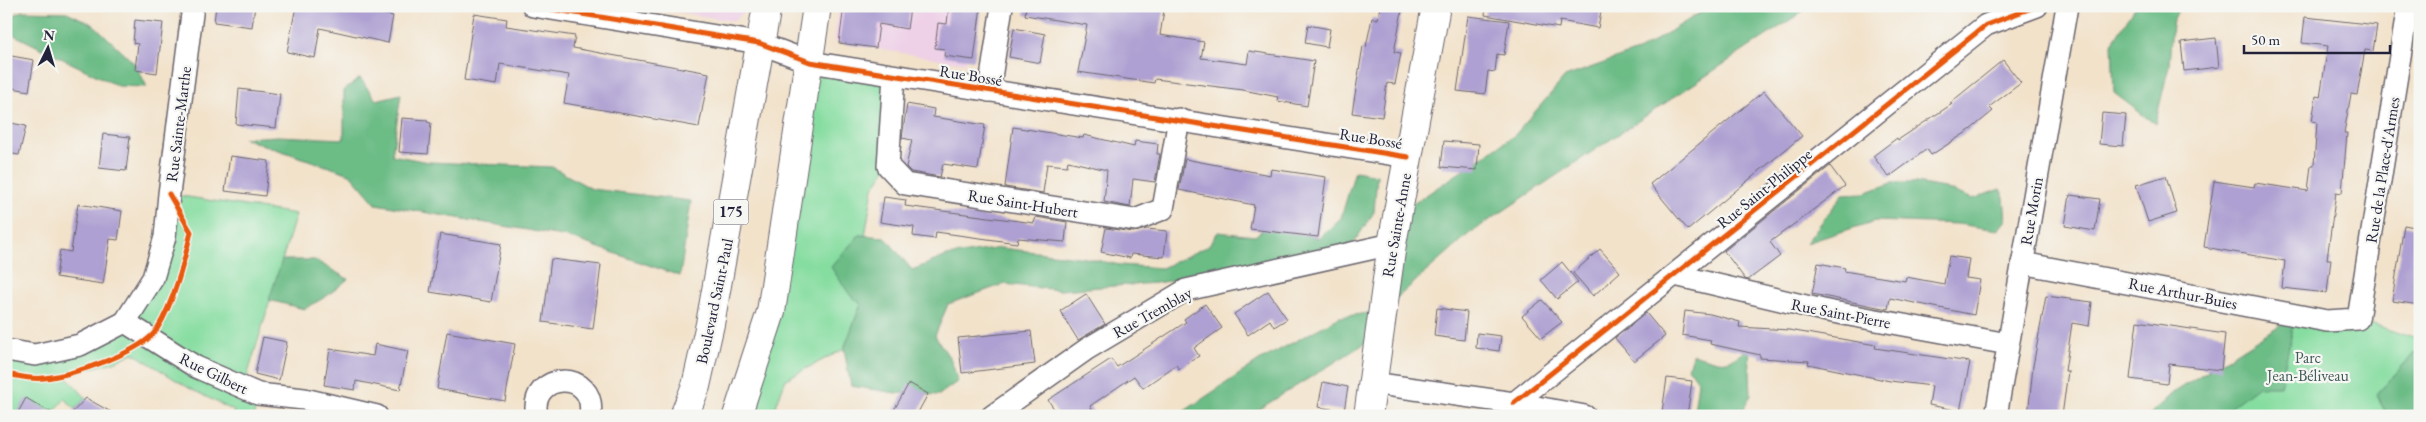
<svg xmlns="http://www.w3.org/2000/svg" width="2426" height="422" font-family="'EB Garamond',serif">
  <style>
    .built { fill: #eed0e7 }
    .green { fill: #86dda0; stroke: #54806e }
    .forest { fill: #6cbc86; stroke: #476f60 }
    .building { fill: #aea0d2 }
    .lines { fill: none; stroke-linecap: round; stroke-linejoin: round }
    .street-casing { stroke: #6b656d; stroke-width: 24 }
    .secondary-casing { stroke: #6b656d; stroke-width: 30 }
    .primary-casing { stroke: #6b656d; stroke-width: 30 }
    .street { stroke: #fff; stroke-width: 21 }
    .secondary { stroke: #fff; stroke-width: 28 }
    .primary { stroke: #fff; stroke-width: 28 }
    .cycleway-casing { stroke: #f6f6f2; stroke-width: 8 }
    .cycleway { stroke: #e8590c; stroke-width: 5 }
    .labels { text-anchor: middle; stroke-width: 4.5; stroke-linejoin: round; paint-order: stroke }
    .shield { fill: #f6f6f2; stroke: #626272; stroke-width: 1 }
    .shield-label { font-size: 15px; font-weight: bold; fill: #22223b }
    .street-label { font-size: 16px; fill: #22223b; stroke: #f6f6f2 }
    .park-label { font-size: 16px; fill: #405a59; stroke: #f6f6f2 }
  </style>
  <rect width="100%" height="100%" fill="#f6f6f2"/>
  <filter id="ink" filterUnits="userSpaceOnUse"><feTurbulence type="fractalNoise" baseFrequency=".02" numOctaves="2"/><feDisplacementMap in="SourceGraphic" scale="10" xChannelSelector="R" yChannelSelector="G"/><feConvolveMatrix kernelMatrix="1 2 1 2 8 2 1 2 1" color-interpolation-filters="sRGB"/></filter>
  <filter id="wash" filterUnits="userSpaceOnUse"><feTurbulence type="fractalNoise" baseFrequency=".0096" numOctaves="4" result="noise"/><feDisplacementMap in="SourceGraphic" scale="20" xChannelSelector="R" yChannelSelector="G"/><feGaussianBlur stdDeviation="1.12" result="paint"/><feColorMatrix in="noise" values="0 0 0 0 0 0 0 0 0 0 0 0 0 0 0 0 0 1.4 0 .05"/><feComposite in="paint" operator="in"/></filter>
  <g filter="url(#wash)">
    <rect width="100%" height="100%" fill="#f2e2ca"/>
    <!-- built -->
    <g class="built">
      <path d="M640,6H750L734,21Z"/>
      <path d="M839,6H975L965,63L834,42Z"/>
    </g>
    <!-- green -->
    <g class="green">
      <path d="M810,62L894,76L888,166L873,188L865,236L859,235L850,295L861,304L844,349L786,379L772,416H737Z"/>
      <path d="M169,194L296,214L244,387L258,394L254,416H232L234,411L189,388L133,353L114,362L65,375L86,398L75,409L65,399L54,411L44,408L26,399L16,416H6V350L35,355L125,322L153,278Z"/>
      <path d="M2296,315L2358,319L2420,340V347L2376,395L2388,416H2148L2174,392Z"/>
    </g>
    <!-- forest -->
    <g class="forest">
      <path d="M1711,6H1811L1470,233L1382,311L1364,344L1248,416H1177L1259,361L1340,317L1382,311L1407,208L1515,135L1565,77L1640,50Z"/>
      <path d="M2136,6H2180L2172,23L2169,66L2155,124L2114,93L2112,43Z"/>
      <path d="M22,11L67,12L94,25L136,65L147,87L118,86L6,31L9,18Z"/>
      <path d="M360,78L376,100L401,94L392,155L428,162L552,167L592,189L691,201L680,276L568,237L376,204L350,174L243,138L278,136L344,139V90Z"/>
      <path d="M1355,171L1377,175L1374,212L1353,244L1271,266L1156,283L1060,290L1004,284L948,304L935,336L951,360L958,381L939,395L896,393L851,386L844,349L861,304L850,295L831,267L859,235L885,237L912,270L947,256L1001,248L1086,258L1120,265L1162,268L1208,246L1218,232L1255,236L1278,218L1290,233L1319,238L1341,218Z"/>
      <path d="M1892,183H1916L1944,188L1973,199L2000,189L2004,197L2006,220L1998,230L1958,224L1875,221L1806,243L1843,194L1864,193Z"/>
      <path d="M282,260H315L348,279L327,296L304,309L269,300Z"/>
      <path d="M2296,315L2280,386H2258L2219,416H2148L2174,392Z"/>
      <path d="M1749,347L1751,395L1740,416H1696L1694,412L1698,381L1688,367L1693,354C1720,362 1726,368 1749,347Z"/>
      <path d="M2420,347V416H2388L2376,395Z"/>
    </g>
    <g id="blocks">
      <!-- building -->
      <g class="building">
        <path d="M216,6H255L252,27L214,22Z"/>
        <path d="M296,6H345L393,16L388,43L320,28L315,58L287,52Z"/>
        <path d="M844,6L910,8L907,29L879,24L876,48L839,43Z"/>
        <path d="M949,6H981L974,60L944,56L945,49L935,48L938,23L947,24Z"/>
        <path d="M1026,6H1137L1164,10L1160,35L1204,42L1201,58L1247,64L1249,51L1314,61L1307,106L1277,101L1278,97L1243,90L1155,79L1154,83L1078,72L1087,25L1025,15Z"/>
        <path d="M1380,6H1403L1394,52L1401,53L1395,84L1387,83L1382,117L1352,113L1363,46L1366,47L1372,18L1378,19Z"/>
        <path d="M1486,6H1602L1598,28L1560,21L1559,28L1485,15Z"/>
        <path d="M474,14L507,19L506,26L575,36L573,48L709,73L699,127L564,103L569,75L500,64L497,85L464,80Z"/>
        <path d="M1468,16L1509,21L1504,55L1497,54L1495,72L1488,71L1485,94L1457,91Z"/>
        <path d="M2305,17L2377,25L2373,51L2365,50L2357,95L2351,94L2344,133H2347L2342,193L2336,192L2327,259H2331L2327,293L2282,288L2285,261L2204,247L2214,181L2254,187L2255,183L2308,191L2311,165H2314L2317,122L2312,121L2316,96L2320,97L2328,46L2302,43Z"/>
        <path d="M135,20L163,23L157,73L135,70L138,44L133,43Z"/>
        <path d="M1308,25L1330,29L1327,47L1305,43Z"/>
        <path d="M1014,28L1045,34L1040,63L1009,57Z"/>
        <path d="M2216,38L2219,67L2184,71L2181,42Z"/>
        <path d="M6,55L34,60L29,91L7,87L10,76L6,75Z"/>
        <path d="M2003,60L2021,83L1989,107L1993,111L1970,130L1931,155L1927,149L1889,177L1873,156L1897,138L1898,140L1952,104L1950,103Z"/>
        <path d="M239,89L280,94L276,128L236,124Z"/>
        <path d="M1764,91L1802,136L1688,230L1650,184Z"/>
        <path d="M907,104L934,109L933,117L985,125L978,169L943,164L940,177L911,172L906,167L912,140L902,138Z"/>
        <path d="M2102,113L2126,115L2123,146L2099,144Z"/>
        <path d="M402,118L427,120V122L431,123L428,154L399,152Z"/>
        <path d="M6,122L26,126L19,155L6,153Z"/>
        <path d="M1013,127L1083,138L1084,135L1134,147L1135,141L1158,144L1157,154H1160L1155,182L1133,179L1130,207L1104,202L1107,170L1068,161L1067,166L1047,164L1043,193L1005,187Z"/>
        <path d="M103,134L130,137L126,171L99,168Z"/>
        <path d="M1444,141L1479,144L1477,170L1441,167Z"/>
        <path d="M230,156L269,161L265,196L225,191Z"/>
        <path d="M1185,159L1270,175L1271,169L1326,177L1318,237L1250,229L1254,205L1179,190Z"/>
        <path d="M1830,166L1845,186L1770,242L1780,256L1748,280L1745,279L1724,251Z"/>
        <path d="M2166,176L2177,213L2148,222L2136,185Z"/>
        <path d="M2070,195L2100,199L2095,231L2065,226Z"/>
        <path d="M884,197L906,200L905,206L1034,223L1036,217L1067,222L1065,242L1018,238L1017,243L936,232L935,239L913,236L914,227L880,222Z"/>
        <path d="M78,204L122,211L118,240L110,239L103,284L56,277L60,250L71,252Z"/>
        <path d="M2404,225L2420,228V305L2392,301Z"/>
        <path d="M1106,228L1133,232L1147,229L1167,231L1164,257L1131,254L1130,258L1101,252Z"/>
        <path d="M440,234L501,244L491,302L430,292Z"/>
        <path d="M1600,249L1620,272L1593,296L1573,273Z"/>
        <path d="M1949,256L1969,259L1966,278L1980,280L1974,315L1890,298L1888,309L1812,294L1818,263L1845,268L1844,271L1905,281L1906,277L1944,284Z"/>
        <path d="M551,259L601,265L593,329L543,322Z"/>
        <path d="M1562,262L1578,282L1557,299L1541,280Z"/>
        <path d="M1268,291L1287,319L1274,327L1270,320L1248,335L1234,314Z"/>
        <path d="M1086,294L1105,324L1078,340L1060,311Z"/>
        <path d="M2046,296L2092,302L2089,326L2072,323L2065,371H2068L2062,416H2028L2033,366Z"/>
        <path d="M1542,300L1562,322L1541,338L1522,316Z"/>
        <path d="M1205,304L1222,328L1194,348L1199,356L1179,369L1176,365L1143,388L1134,376L1090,406L1097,416H1059L1048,400L1111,359L1117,367L1186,322L1184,319Z"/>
        <path d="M1437,308L1467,312L1464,340L1434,336Z"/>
        <path d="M1685,311L1710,314L1740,322L1739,327L1789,330L1876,345L1875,348L1970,362L1960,411L1929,405L1932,386L1890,381L1808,364L1809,361L1760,358V355L1710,344L1711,340L1682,335Z"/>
        <path d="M1646,313L1665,336L1634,361L1615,338Z"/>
        <path d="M2137,321L2225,334L2221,370L2169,364L2167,384L2130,379Z"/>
        <path d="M1031,331L1035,364L962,373L958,338Z"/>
        <path d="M447,332L515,344L505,401L437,389Z"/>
        <path d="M1477,333L1501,336L1499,351L1476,348Z"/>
        <path d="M263,337L287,342L279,380L255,374Z"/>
        <path d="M375,344L408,351L400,390L356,381L355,390L324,385L330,349L373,356Z"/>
        <path d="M1667,378L1692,381L1687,416L1662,412Z"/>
        <path d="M1323,382L1348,387L1344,411L1318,407Z"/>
        <path d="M909,383L928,394L916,416H904L894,410Z"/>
        <path d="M26,398L57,416H16Z"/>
        <path d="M86,398L118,416H69Z"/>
      </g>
    </g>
  </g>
  <g filter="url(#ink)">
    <use href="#blocks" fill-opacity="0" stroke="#6b656d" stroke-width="1"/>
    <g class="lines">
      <defs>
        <g id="street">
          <path d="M533,6L759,43L810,62L1408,157"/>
          <path d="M894,76L888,166L905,184L1135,220L1163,209L1179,119"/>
          <path d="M989,91L1002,6"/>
          <path d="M2022,263L2327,321L2358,319L2408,6"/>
          <path d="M1675,275L1827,311L2008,344"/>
          <path d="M125,322L153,278L165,237L169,194L193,6"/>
          <path d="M6,350L35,355L80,345L125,322L196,367L258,394L304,399L377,416"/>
          <path d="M1372,383L1514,403L1585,416"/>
          <path d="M1514,403L1986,25L2037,6"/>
          <path d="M537,416C527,371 598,368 590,416"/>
          <path d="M992,416L1087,349L1186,290L1392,244"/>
          <path d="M1996,416L2067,6"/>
        </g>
        <path id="secondary" d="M1368,416L1392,244L1436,6"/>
        <g id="primary">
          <path d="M684,416L696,386L710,324L767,6"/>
          <path d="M737,416L771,312L817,6"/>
        </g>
      </defs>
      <!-- street casing -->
      <use href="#street" class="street-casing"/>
      <!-- secondary casing -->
      <use href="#secondary" class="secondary-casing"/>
      <!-- primary casing -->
      <use href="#primary" class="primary-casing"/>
      <!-- street -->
      <use href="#street" class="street"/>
      <!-- secondary -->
      <use href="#secondary" class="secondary"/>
      <!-- primary -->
      <use href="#primary" class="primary"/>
      <defs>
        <g id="cycleway">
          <path d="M533,6L759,43L810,62L1408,157"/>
          <path d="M6,374C18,376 32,380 44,378C71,376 143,352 157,329C174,302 184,262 191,232L169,194"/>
          <path d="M1514,403L1986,25L2037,6"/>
        </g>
      </defs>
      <!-- cycleway casing -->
      <use href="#cycleway" class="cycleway-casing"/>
      <!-- cycleway -->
      <use href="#cycleway" class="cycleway"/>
    </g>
  </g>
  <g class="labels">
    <!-- shield labels -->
    <rect class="shield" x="713.5" y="199.5" width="35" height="25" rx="4"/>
    <g class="shield-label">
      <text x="731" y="217">175</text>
    </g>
    <!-- street labels -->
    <g class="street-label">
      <text transform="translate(971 75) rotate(9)" y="6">Rue Bossé</text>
      <text transform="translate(178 124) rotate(-83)" y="6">Rue Sainte-Marthe</text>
      <text transform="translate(1371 138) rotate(9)" y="6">Rue Bossé</text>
      <text transform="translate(2382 170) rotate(-81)" y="6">Rue de la Place-d'Armes</text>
      <text transform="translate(1764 188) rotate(-39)" y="6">Rue Saint-Philippe</text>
      <text transform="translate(1023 203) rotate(9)" y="6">Rue Saint-Hubert</text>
      <text transform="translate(2031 211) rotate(-80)" y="6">Rue Morin</text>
      <text transform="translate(1396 225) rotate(-80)" y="6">Rue Sainte-Anne</text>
      <text transform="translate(2183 293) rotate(11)" y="6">Rue Arthur-Buies</text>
      <text transform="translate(714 301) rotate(-78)" y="6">Boulevard Saint-Paul</text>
      <text transform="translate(1152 312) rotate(-29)" y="6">Rue Tremblay</text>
      <text transform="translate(1841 313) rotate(11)" y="6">Rue Saint-Pierre</text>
      <text transform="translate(214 373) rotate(26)" y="6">Rue Gilbert</text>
    </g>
    <!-- park labels -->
    <g class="park-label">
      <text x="2308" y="363">Parc<tspan x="2308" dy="18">Jean-Béliveau</tspan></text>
    </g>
  </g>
  <!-- margin -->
  <rect width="2426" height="422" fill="none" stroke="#f6f6f2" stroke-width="25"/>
  <!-- north arrow -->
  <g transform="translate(48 48) rotate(5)" stroke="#f6f6f2" stroke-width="4" paint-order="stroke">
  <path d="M0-4L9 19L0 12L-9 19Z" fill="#22223b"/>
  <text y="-8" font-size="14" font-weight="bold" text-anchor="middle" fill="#22223b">N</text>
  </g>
  <!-- scale -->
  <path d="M2244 45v8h146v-8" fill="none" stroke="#22223b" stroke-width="2.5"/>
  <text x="2251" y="45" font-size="15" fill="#22223b" stroke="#f6f6f2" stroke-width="4" paint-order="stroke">50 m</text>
</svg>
